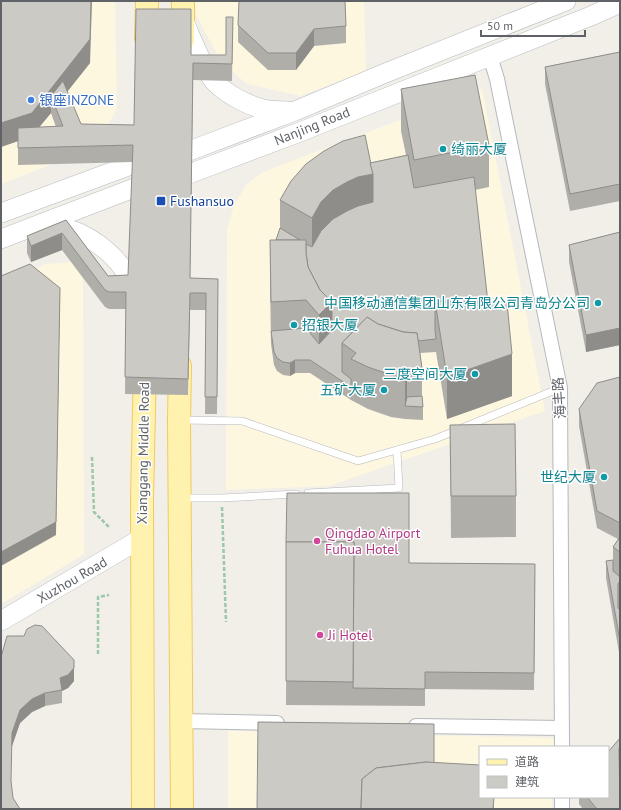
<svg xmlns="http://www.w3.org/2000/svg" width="621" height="810" font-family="'PT Sans','Noto Sans SC',sans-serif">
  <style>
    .commercial { fill: #fef7e0 }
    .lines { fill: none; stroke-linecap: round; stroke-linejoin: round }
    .lane-casing { stroke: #b5b8bc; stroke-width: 8 }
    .street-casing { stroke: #b5b8bc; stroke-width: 16 }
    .secondary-casing { stroke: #b6babf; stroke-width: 20 }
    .primary-casing { stroke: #f2c960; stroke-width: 24 }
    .path { stroke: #9cc7a9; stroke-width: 2.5; stroke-dasharray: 4 2; stroke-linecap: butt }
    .lane { stroke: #fff; stroke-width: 7 }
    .street { stroke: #fff; stroke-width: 14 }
    .secondary { stroke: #fff; stroke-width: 19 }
    .primary { stroke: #fff2af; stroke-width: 22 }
    .wall { fill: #afaea9; fill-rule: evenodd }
    .shaded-wall { fill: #8f8d8a }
    .building { fill: #cccac5; stroke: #8f8d8a }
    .shop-dot { fill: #3f7fe0; stroke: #fff; stroke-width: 1.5 }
    .culture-dot { fill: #0f9aa8; stroke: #fff; stroke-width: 1.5 }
    .transit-dot { fill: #1a4fb4; stroke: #fff; stroke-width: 1.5 }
    .hotel-dot { fill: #d1479c; stroke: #fff; stroke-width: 1.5 }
    .labels { text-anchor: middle; stroke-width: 3; stroke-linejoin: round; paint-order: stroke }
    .shop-label { font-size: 14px; fill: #366cbe; stroke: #fff; text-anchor: start }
    .street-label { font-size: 14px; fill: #5f6368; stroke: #fff }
    .culture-label { font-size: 14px; fill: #0d838f; stroke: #fff; text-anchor: end }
    .transit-label { font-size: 14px; fill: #164399; stroke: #fff; text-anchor: start }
    .hotel-label { font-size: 14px; fill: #b23c85; stroke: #fff; text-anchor: start }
  </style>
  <rect width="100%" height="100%" fill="#f1efe8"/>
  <!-- commercial -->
  <g class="commercial">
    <path d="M1,1H115L117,109L94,148L1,184Z"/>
    <path d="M195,1H364L366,71L300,96L247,84L222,63L196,15Z"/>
    <path d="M482,89L545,411L329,486L226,490L227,230L234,205L246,185L263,172Z"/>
    <path d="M83,261L84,554L1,604V283L46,264Z"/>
    <path d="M228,731L554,738V747H480V797H552V809H228Z"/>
  </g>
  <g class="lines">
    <defs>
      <g id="lane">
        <path d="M182,420L242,421L358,461L435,439L560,388"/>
        <path d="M308,493L399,488L397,450"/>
        <path d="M182,498H222L296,494"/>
      </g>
      <g id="street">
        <path d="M490,56L497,79L560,388L562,747"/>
        <path d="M182,721L277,723"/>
        <path d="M416,726L562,728"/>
        <path d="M562,797V809"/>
      </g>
      <g id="secondary">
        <path d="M183,19C192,39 200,62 213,80C224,93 247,105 263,109C271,111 280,111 288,111"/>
        <path d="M1,213L147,159L181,154L295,111L383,74L566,1"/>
        <path d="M50,223C60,226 70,229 79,233C107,246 128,269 139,298"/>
        <path d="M1,239L147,183L181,177L300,132L591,16L620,3"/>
        <path d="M1,621L142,538"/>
      </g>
      <g id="primary">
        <path d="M146,38L147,1"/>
        <path d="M183,40V1"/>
        <path d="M180,366L179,420L182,809"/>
        <path d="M143,809L142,500L145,364"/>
      </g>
    </defs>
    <!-- lane casing -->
    <use href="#lane" class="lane-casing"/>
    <!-- street casing -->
    <use href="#street" class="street-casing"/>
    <!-- secondary casing -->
    <use href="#secondary" class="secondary-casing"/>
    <!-- primary casing -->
    <use href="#primary" class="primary-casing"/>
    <!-- path -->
    <g class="path">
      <path d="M92,457L94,512L110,528"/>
      <path d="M222,507L226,622"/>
      <path d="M98,654V597L109,595"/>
    </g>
    <!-- lane -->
    <use href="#lane" class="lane"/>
    <!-- street -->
    <use href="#street" class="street"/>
    <!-- secondary -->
    <use href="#secondary" class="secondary"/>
    <!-- primary -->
    <use href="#primary" class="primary"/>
  </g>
  <!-- wall -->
  <g class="wall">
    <path d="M1,1L90,63L67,92L81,124L134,125L191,55H226L233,17L232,81L193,80L190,278L218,279L217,414H205L206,310H190L188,395L125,394L126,309H109L105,307L62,250L31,262L27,253V236L66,220L108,276L128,275L133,162L18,165V141L1,147ZM51,113L56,127H39Z"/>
    <path d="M238,25L346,26V43L314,46L296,70H268L238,42Z"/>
    <path d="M620,52V201L570,211L545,84V67Z"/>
    <path d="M401,89L489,145V187L475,190L488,303L512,396L447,419L436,352L420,353L422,368V396L423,407V420L405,419L391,417L368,409L351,400L310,373H295L290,376L283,375L277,371L274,365L271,344L270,282V240H276L280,228V200L370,163L406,155L401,131Z"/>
    <path d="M620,232V345L586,352L569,262V245Z"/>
    <path d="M620,377V658L606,578V561L613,560V547L618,539L597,528L579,426V409Z"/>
    <path d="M450,425L516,496V537L451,538Z"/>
    <path d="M287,493L409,563L535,564L534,690L425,689V706L286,705Z"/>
    <path d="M24,636L74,681L68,688L62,691V703L45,706L32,712L20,723L12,746L1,809Z"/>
    <path d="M620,738V809H583L579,804V797H608Z"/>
  </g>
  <!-- shaded-wall -->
  <g class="shaded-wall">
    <path d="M91,1H92L90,63L55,107L51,96V113L32,136L18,128V141L1,147V123Z"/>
    <path d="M314,29V46L296,70V53Z"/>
    <path d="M373,174V215L312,260V218L321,202L333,190L347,182L358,177Z"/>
    <path d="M62,233V250L31,262V246Z"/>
    <path d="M60,288L56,535L1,566V552Z"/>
    <path d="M332,302V343L319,357V315Z"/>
    <path d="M620,328V345L586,352V335Z"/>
    <path d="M512,354V396L447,419V377Z"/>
    <path d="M295,360V373L290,376V363Z"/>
    <path d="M407,369V406H405V378Z"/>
    <path d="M74,668V681L68,688L62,691L60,678Z"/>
    <path d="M45,693V706L32,712L20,723L12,746V733L20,710L32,699Z"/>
    <path d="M494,797V809H493Z"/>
  </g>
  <!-- building -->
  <g class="building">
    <path d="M1,1H91L90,39L32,113L1,123Z"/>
    <path d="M239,1H345L346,26L314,29L296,53H268L238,25Z"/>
    <path d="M136,9H191V55H226V17H233L232,64L193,63L190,278L218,279L217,397H205L206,293H190L188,379L125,377L126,292H109L105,290L62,233L31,246L27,236L66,220L108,276L128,275L133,145L18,148V128L63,126L51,96L63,81L81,124L134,125Z"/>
    <path d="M620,52V184L570,194L545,67Z"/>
    <path d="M475,75L489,145L414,160L401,89Z"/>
    <path d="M365,135L373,174L358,177L347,182L333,190L321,202L312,218L280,200L291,181L306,164L324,151L343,141Z"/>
    <path d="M408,155L414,188L474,177L488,303L435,301V330L436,339L418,341L417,333L403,332L378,324L367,317L342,343V372L351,379V387L310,360H295L290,363L283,362L277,358L274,352L271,331L306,328L319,344L332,330V302L320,290L308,267L306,253V244L312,247L321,231L333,219L347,211L358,206L373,202V174L370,163Z"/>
    <path d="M280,228L300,240H276Z"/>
    <path d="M620,232V328L586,335L569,245Z"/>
    <path d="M270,240H306V253L308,267L320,290L332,302L319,315L306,300L271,302Z"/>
    <path d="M30,264L60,288L56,522L1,552V276Z"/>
    <path d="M435,301L507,303L512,354L447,377Z"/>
    <path d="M367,317L378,324L403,332L417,333L422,368L407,369L405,378L391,375L368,367L351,359L356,353L342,343Z"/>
    <path d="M620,377V523L597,511L579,409L597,383Z"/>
    <path d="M422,396L423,407L405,406L407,397Z"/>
    <path d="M515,424L516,496H451L450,425Z"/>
    <path d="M287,493H409V563L535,564L534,673L425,672V689L353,688L354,542H286Z"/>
    <path d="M620,537V552L613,547Z"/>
    <path d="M286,542H354L353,682L286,681Z"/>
    <path d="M613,560V571L620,577V581L618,584V608L620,610V641L606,561Z"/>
    <path d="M35,625L42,626L74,660V668L68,675L60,678L62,690L45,693L32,699L20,710L12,733L11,781L13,798L20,809H1V657L7,636H24L27,629Z"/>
    <path d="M258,722L434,724V763L426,762L376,768L362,779L361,809H257Z"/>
    <path d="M620,738V748H619L620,809H597L587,797H608V752Z"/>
    <path d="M426,762L480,765V797H494L493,809H361L362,779L376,768Z"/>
  </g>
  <!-- markers -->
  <circle class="shop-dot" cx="31" cy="100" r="4"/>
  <g class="culture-dot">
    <circle cx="443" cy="149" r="4"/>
    <circle cx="598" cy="303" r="4"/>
    <circle cx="294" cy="325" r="4"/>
    <circle cx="475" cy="374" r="4"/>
    <circle cx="384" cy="390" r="4"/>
    <circle cx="604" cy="477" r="4"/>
  </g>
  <rect class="transit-dot" x="156" y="196" width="10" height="10" rx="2"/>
  <g class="hotel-dot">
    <circle cx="317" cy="541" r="4"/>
    <circle cx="320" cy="635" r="4"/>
  </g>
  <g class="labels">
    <!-- shop labels -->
    <g class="shop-label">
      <text x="39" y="105">银座INZONE</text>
    </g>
    <!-- street labels -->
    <g class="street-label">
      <text transform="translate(312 126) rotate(-22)" y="5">Nanjing Road</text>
      <text transform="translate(559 398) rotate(-94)" y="5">海丰路</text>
      <text transform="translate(143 453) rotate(-89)" y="5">Xianggang Middle Road</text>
      <text transform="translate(72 580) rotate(-30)" y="5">Xuzhou Road</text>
    </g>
    <!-- culture labels -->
    <g class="culture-label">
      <text x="451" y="154" text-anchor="start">绮丽大厦</text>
      <text x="590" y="308">中国移动通信集团山东有限公司青岛分公司</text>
      <text x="302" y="330" text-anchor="start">招银大厦</text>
      <text x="467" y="379">三度空间大厦</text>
      <text x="376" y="395">五矿大厦</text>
      <text x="596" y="482">世纪大厦</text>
    </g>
    <!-- transit labels -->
    <g class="transit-label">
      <text x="170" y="206">Fushansuo</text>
    </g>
    <!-- hotel labels -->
    <g class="hotel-label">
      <text x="325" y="538">Qingdao Airport<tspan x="325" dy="16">Fuhua Hotel</tspan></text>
      <text x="328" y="640">Ji Hotel</text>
    </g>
  </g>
  <!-- border -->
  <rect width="621" height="810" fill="none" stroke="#5f6368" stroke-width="4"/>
  <!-- legend -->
  <rect x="479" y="746" width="130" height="52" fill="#ffffff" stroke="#bfc1c3"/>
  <rect x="487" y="759" width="20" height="6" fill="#fff2af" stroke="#bfc1c3"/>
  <text x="515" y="766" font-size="12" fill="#5f6368">道路</text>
  <rect x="487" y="776" width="20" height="12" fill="#cccac5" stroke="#bfc1c3"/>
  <text x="515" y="786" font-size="12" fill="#5f6368">建筑</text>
  <!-- scale -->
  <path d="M481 30v6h104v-6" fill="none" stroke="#5f6368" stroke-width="2"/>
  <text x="487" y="30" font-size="12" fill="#5f6368" stroke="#ffffff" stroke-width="3" paint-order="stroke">50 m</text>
</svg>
